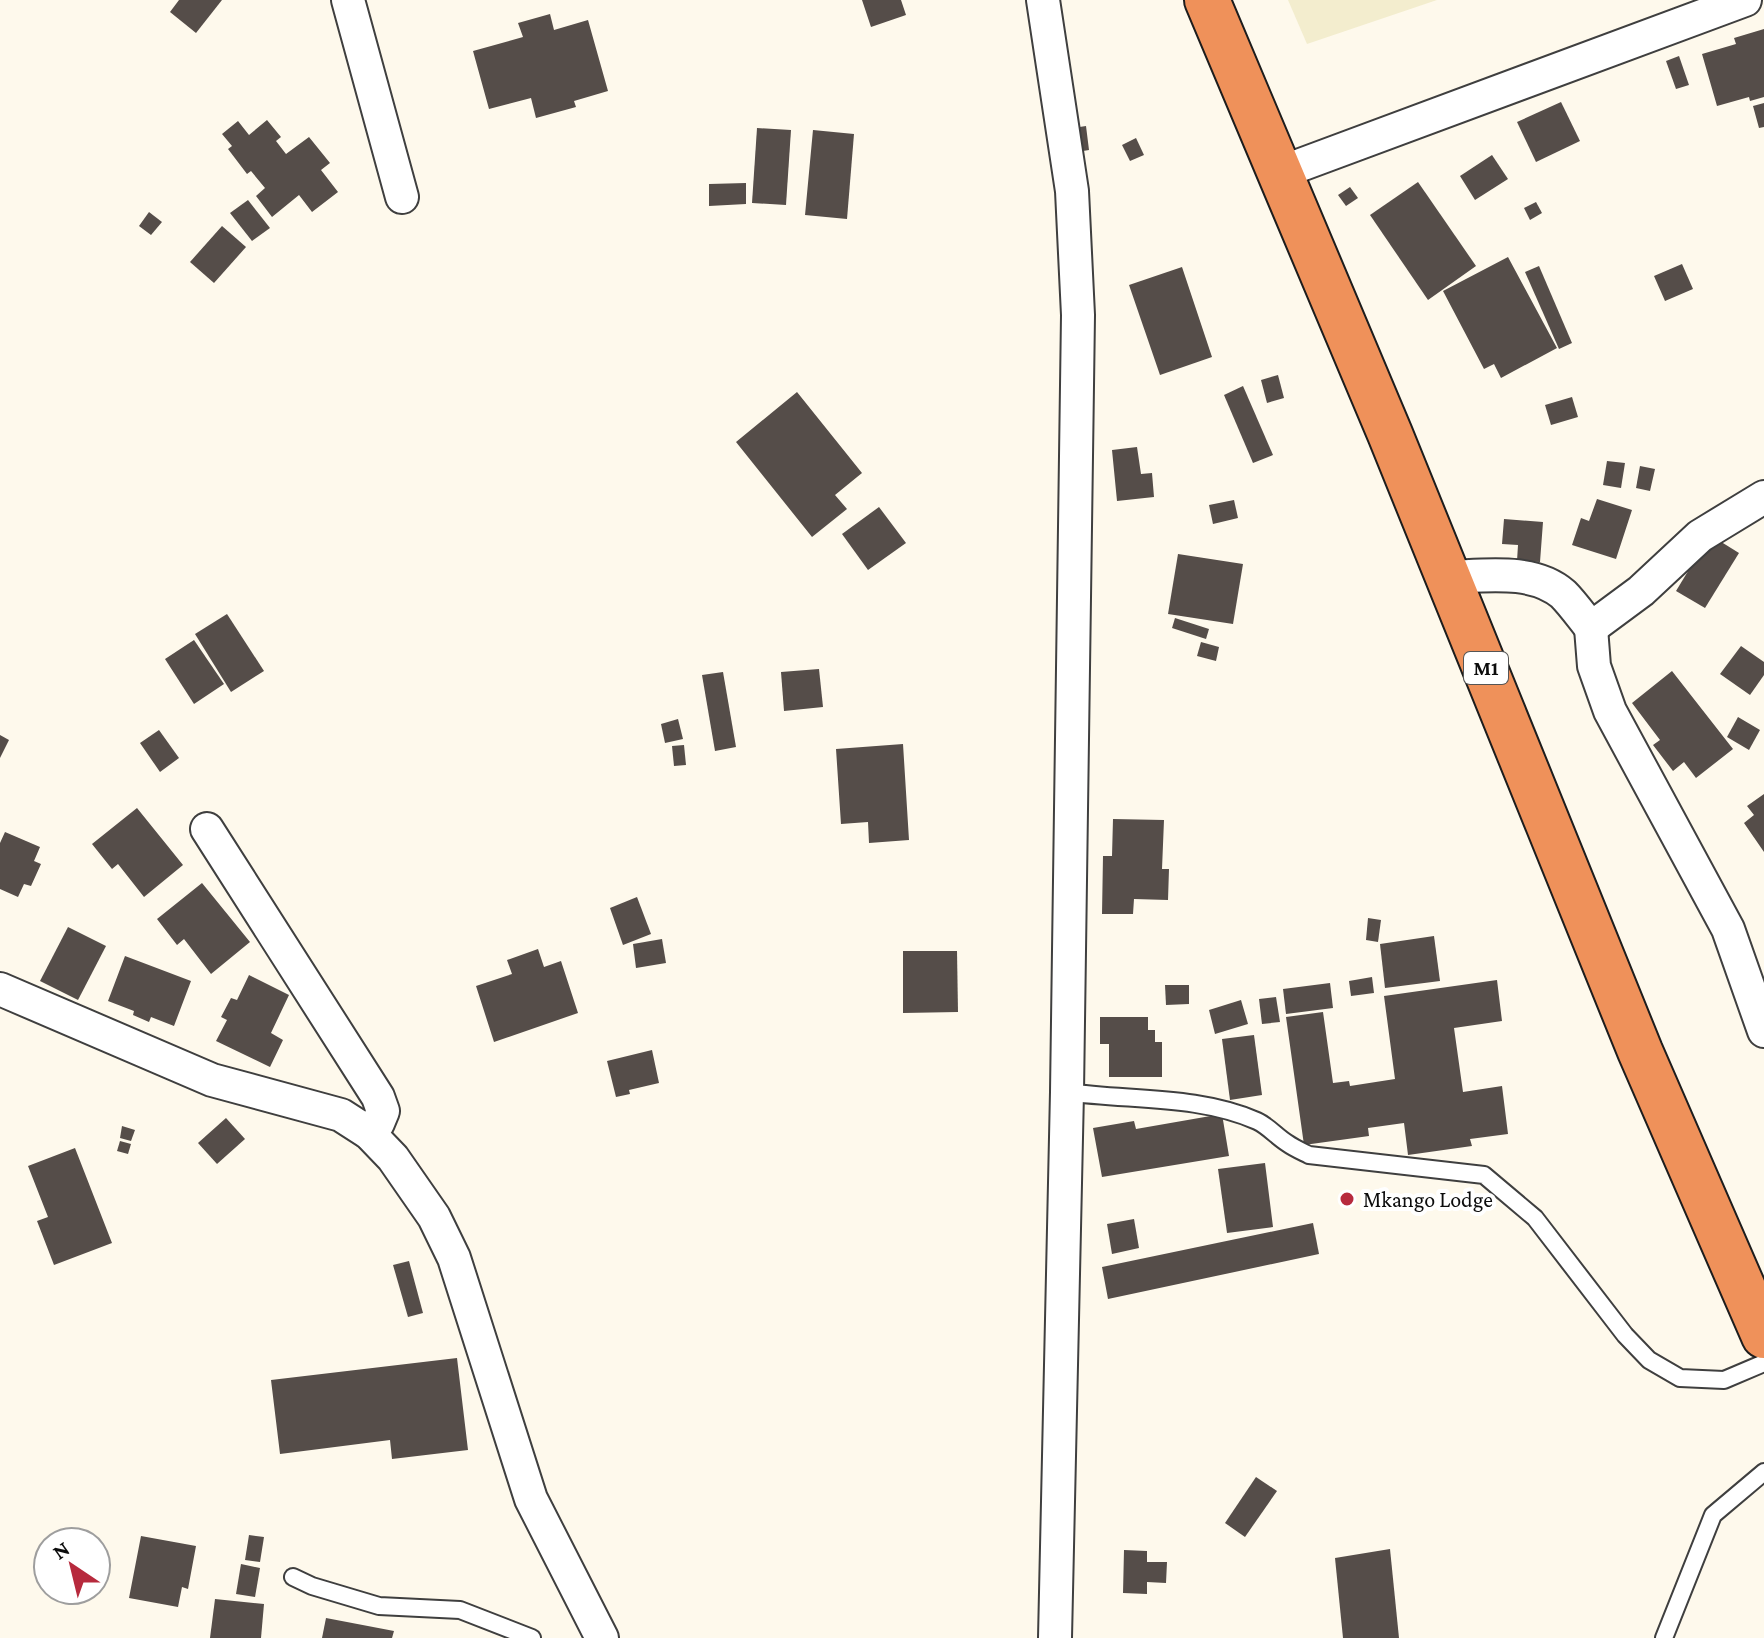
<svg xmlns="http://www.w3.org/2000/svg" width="1764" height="1638" font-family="'Crimson Pro',serif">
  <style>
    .farmland { fill: #f3edce }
    .building { fill: #554d49 }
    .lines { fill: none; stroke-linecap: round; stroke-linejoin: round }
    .lane-casing { stroke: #3f3f3f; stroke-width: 20 }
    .street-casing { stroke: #3f3f3f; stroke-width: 36 }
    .highway-casing { stroke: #1d1d1d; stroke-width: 48 }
    .lane { stroke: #fff; stroke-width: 16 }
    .street { stroke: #fff; stroke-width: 32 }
    .highway { stroke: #ef915a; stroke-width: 44 }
    .poi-dot { fill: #b72a3d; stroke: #fff; stroke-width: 3 }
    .labels { text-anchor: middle; stroke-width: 8; stroke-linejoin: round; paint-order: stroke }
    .shield { fill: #fff; stroke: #555; stroke-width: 2 }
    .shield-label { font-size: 20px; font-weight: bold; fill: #0c0c0c }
    .poi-label { font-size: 22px; fill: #0c0c0c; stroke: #fff; text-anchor: start }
  </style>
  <rect width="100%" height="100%" fill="#fef9ec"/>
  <!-- farmland -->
  <path class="farmland" d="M1288,0H1437L1307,44Z"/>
  <!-- building -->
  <g class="building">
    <path d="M179,0H222L196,33L170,12Z"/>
    <path d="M862,0H901L906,15L871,27Z"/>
    <path d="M550,14L554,30L588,20L608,91L574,101L576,107L536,118L531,98L489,109L473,51L523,37L518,23Z"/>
    <path d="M1764,29V97L1750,101L1749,97L1717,106L1702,54L1736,44L1734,38Z"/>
    <path d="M1679,56L1689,85L1676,89L1666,61Z"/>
    <path d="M1561,102L1580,141L1536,162L1517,122Z"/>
    <path d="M1764,103V127L1759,128L1753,106Z"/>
    <path d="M267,120L281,137L276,141L286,154L309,137L330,163L321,170L338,192L312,212L299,195L272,217L256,196L265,188L251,171L247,174L228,149L232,146L222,134L238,121L249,135Z"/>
    <path d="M1086,126L1089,150L1077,152L1073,128Z"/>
    <path d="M757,128L791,130L786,205L752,203Z"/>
    <path d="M813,130L854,134L847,219L805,215Z"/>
    <path d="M1136,138L1144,155L1130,161L1122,145Z"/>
    <path d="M1492,155L1508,179L1475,200L1460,176Z"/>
    <path d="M1418,182L1476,266L1428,300L1370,215Z"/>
    <path d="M746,183V204L709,206V184Z"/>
    <path d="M1350,187L1358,198L1346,206L1338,195Z"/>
    <path d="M248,200L270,228L252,241L230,213Z"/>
    <path d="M1536,202L1542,213L1530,220L1524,208Z"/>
    <path d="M149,212L162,222L151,235L139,226Z"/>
    <path d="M222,226L246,247L214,283L190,262Z"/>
    <path d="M1508,257L1557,348L1501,378L1494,364L1484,369L1443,291Z"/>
    <path d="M1682,264L1693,289L1665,301L1654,276Z"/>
    <path d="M1539,266L1572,343L1559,349L1525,272Z"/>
    <path d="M1182,267L1212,357L1160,375L1129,285Z"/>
    <path d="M1278,375L1284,398L1267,403L1261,380Z"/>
    <path d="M1243,386L1273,455L1253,463L1224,395Z"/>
    <path d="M797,392L862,473L835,495L847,509L812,537L736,442Z"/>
    <path d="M1572,397L1578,417L1551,425L1545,405Z"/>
    <path d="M1137,447L1141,474L1152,473L1154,497L1117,501L1112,450Z"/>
    <path d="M1607,461L1625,463L1621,488L1603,485Z"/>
    <path d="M1640,466L1655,469L1650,491L1636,488Z"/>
    <path d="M1597,499L1632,510L1616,559L1572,545L1581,518L1589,521Z"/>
    <path d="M1234,500L1238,518L1213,524L1209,505Z"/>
    <path d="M879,507L906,543L868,570L842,534Z"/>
    <path d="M1504,519L1543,522L1540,562L1517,561L1518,545L1502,544Z"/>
    <path d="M1710,535L1739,553L1705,608L1676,591Z"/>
    <path d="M1178,554L1243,564L1233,624L1168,614Z"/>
    <path d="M227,614L264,671L231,692L195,634Z"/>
    <path d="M1175,618L1209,629L1206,639L1172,628Z"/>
    <path d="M194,640L224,684L194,704L165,659Z"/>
    <path d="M1201,642L1219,647L1216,661L1197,656Z"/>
    <path d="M1741,646L1764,662V675L1750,695L1720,674Z"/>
    <path d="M819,669L823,707L784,711L781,672Z"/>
    <path d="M1672,671L1733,749L1696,778L1684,762L1673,771L1653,745L1660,740L1632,703Z"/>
    <path d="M723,672L736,747L715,751L702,675Z"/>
    <path d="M1738,717L1760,730L1749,750L1727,737Z"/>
    <path d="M678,719L683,739L665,743L661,724Z"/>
    <path d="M159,730L179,758L160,772L140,743Z"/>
    <path d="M0,735L9,740L0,758Z"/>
    <path d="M903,744L909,840L869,843L868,822L841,824L836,749Z"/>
    <path d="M684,745L686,765L674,766L672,746Z"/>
    <path d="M1764,794V852L1744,823L1754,815L1747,806Z"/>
    <path d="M137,808L183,865L144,897L118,864L112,869L92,844Z"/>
    <path d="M1113,819L1164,820L1162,869H1169L1168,900L1134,899L1133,914H1102L1103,856H1112Z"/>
    <path d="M5,832L40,847L34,861L41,864L31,886L24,884L18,897L0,889V843Z"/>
    <path d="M202,883L250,942L211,974L184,939L177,945L157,919Z"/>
    <path d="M637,897L651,934L623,945L610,908Z"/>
    <path d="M1368,918L1381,920L1378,942L1366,940Z"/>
    <path d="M68,927L106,946L78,1000L40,981Z"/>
    <path d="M1434,936L1440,981L1385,988L1380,944Z"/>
    <path d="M662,939L666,963L636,968L633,944Z"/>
    <path d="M538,949L544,967L561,961L578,1013L494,1042L476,986L512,974L507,960Z"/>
    <path d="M903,951H957L958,1012L903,1013Z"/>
    <path d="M125,956L191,981L174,1026L151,1017L149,1022L133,1015L134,1011L108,1001Z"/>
    <path d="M249,975L289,995L271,1033L283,1040L270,1067L216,1041L227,1020L221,1017L231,998L237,1000Z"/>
    <path d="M1372,977L1374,993L1351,996L1349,981Z"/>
    <path d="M1497,980L1502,1021L1454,1028L1463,1092L1502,1086L1508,1134L1470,1139L1472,1146L1408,1155L1404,1123L1368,1128L1369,1136L1304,1145L1286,1017L1323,1012L1333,1083L1349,1081L1350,1086L1395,1079L1384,996Z"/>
    <path d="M1330,983L1333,1008L1286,1014L1283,989Z"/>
    <path d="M1165,985H1189V1004L1166,1005Z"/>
    <path d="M1276,997L1280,1022L1262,1024L1259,999Z"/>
    <path d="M1241,1000L1248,1024L1215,1034L1209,1010Z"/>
    <path d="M1100,1017H1148V1030H1155V1042H1162V1077H1109V1044H1100Z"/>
    <path d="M1254,1035L1262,1095L1230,1100L1222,1039Z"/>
    <path d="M652,1050L659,1083L629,1090L630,1094L616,1097L607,1061Z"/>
    <path d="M1222,1114L1229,1156L1102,1177L1093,1128L1134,1121L1136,1129Z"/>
    <path d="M226,1118L245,1139L217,1164L198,1143Z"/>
    <path d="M122,1126L135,1130L131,1141L120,1138Z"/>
    <path d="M120,1141L131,1144L128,1154L117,1151Z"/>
    <path d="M75,1148L112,1243L54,1265L37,1221L48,1217L28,1166Z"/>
    <path d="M1265,1163L1273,1227L1227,1233L1218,1169Z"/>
    <path d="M1134,1219L1139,1248L1112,1254L1107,1224Z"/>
    <path d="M1313,1223L1319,1254L1108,1299L1102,1267Z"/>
    <path d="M409,1261L423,1313L408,1317L393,1265Z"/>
    <path d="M457,1358L468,1450L392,1459L390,1440L280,1454L271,1380Z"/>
    <path d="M1256,1477L1277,1491L1245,1537L1225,1523Z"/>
    <path d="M249,1535L264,1537L260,1562L245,1560Z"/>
    <path d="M141,1536L196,1546L188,1589L182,1587L178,1607L129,1598Z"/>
    <path d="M1390,1549L1399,1638H1343L1335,1558Z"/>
    <path d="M1124,1550L1147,1551V1562H1167L1166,1583L1147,1582V1594L1123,1593Z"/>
    <path d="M241,1564L260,1568L255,1597L236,1594Z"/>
    <path d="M215,1599L264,1604L261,1638H210Z"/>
    <path d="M326,1618L394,1631L392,1638H322Z"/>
  </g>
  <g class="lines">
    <defs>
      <g id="lane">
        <path d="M1067,1092C1130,1101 1198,1095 1257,1121C1268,1126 1276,1136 1287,1143C1294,1148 1301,1151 1309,1155L1484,1175L1535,1218L1625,1335L1649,1360L1680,1378L1724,1380L1764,1363"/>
        <path d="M293,1577L312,1586L379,1606L460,1610L532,1638"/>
        <path d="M1664,1638L1713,1515L1764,1472"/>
      </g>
      <g id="street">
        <path d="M348,0L402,197"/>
        <path d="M1043,0L1072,191L1078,315L1067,1092L1055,1638"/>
        <path d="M1279,173L1745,0"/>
        <path d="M1447,577C1484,576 1533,568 1563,594C1573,604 1582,617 1591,628L1641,591L1700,536L1764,497"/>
        <path d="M1591,628L1594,666L1610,711L1728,929L1764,1031"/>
        <path d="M207,829L378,1097L383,1111L378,1123L369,1133"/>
        <path d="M0,989L212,1080L341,1115L369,1133L393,1158L434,1217L454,1258L531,1499L602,1638"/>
      </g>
      <path id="highway" d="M1207,0L1390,434L1640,1051L1764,1336"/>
    </defs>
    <!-- lane casing -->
    <use href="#lane" class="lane-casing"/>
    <!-- street casing -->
    <use href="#street" class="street-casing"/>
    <!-- highway casing -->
    <use href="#highway" class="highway-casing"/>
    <!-- lane -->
    <use href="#lane" class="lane"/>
    <!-- street -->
    <use href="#street" class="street"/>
    <!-- highway -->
    <use href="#highway" class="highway"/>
  </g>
  <!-- markers -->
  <circle class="poi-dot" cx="1347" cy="1199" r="8"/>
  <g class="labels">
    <!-- shield labels -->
    <rect class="shield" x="1464" y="652" width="44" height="32" rx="6"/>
    <g class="shield-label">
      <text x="1486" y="675">M1</text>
    </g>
    <!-- poi labels -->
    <g class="poi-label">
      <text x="1363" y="1207">Mkango Lodge</text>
    </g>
  </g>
  <!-- north arrow -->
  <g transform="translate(72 1566) rotate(325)"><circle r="38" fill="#ffffff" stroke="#9e9e9e" stroke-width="2"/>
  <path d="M0-6L14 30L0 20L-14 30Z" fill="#b72a3d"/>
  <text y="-12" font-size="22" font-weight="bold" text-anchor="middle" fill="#0c0c0c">N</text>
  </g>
</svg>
